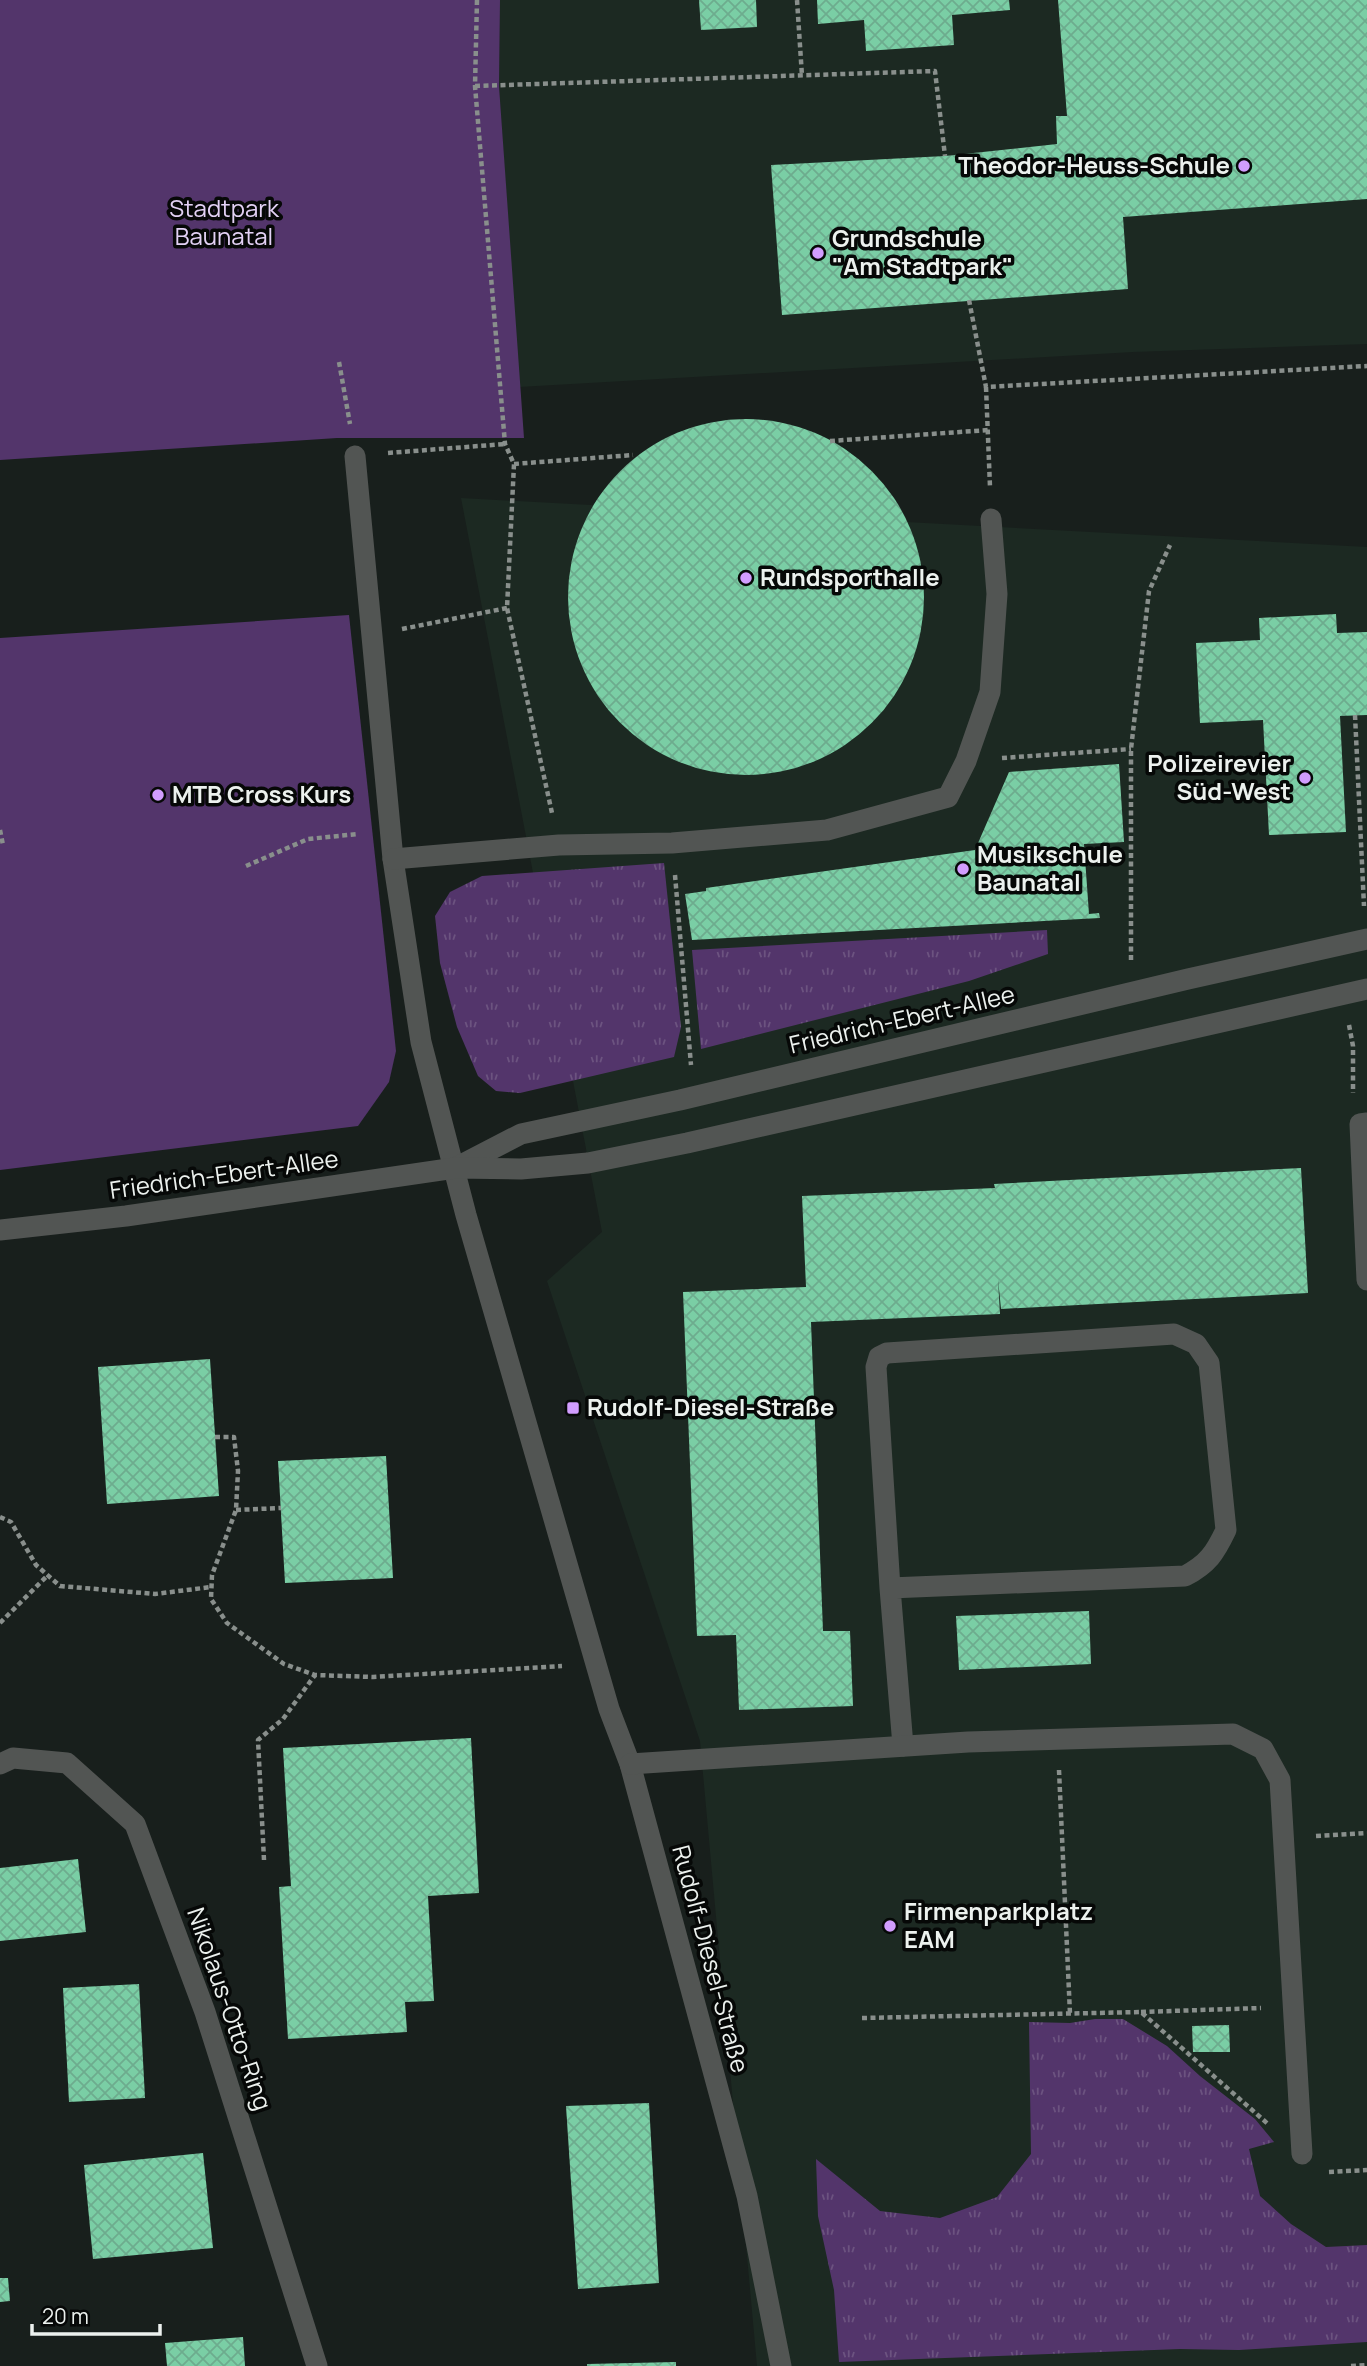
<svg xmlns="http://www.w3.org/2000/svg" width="1367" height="2366" font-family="Manrope,sans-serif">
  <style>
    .built { fill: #1c2922 }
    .grass { fill: url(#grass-tufts) }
    .park { fill: #53356b }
    .building { fill: url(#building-cross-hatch) }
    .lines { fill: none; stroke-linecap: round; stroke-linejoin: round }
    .path { stroke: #898f8c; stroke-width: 4.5; stroke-dasharray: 5 3.5; stroke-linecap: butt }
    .minor { stroke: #525553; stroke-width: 21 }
    .poi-dot { fill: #d19dfe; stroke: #060807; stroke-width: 2.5 }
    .labels { text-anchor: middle; stroke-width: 7; stroke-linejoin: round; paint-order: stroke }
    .poi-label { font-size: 24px; font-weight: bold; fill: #ecf1ee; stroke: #060807; text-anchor: start }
    .park-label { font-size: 24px; fill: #e3d1f5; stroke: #060807 }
    .street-label { font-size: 24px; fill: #ecf1ee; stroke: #060807 }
  </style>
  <defs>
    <pattern id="grass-tufts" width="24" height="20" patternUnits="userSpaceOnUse" patternTransform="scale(1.75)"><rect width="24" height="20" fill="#53356b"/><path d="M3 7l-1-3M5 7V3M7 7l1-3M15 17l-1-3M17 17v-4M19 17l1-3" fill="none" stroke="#6c5380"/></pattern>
    <pattern id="building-cross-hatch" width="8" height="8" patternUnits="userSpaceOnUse" patternTransform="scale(1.75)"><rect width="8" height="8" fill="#7acea5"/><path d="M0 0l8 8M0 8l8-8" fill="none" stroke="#6dac8e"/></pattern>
  </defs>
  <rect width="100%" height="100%" fill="#181f1c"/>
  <!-- built -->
  <g class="built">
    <path d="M500,0H1367V344L1133,352L519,387L499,86Z"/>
    <path d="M461,498L1367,547V2366H757L700,1741L547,1281L602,1232Z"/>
  </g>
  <!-- grass -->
  <g class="grass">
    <path d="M664,863L681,1027L674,1057L520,1093L496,1091L478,1076L457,1027L440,963L435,916L450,892L482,876Z"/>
    <path d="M1047,930L1048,954L969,981L701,1049L692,950Z"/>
    <path d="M1095,2019H1123L1167,2046L1200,2076L1255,2119L1274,2142L1249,2149L1260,2196L1291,2224L1326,2247L1367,2245V2342L1239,2350L1180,2349L839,2362L834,2290L818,2216L816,2159L880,2211L940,2218L997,2197L1031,2154L1029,2022L1070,2023Z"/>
  </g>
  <!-- park -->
  <g class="park">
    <path d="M0,0H500L499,86L524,438H337L0,460Z"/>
    <path d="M349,615L396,1051L389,1082L358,1126L0,1170V638Z"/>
  </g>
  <!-- building -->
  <g class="building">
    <path d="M699,0H756L757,27L701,30Z"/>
    <path d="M817,0H1009L1010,10L952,15L954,45L866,51L864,20L818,24Z"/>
    <path d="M1058,0H1367V199L1123,217L1128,289L782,315L771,165L945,156L1057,144L1056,116H1067Z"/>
    <circle cx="746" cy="597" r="178"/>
    <path d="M1336,614L1337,633L1367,632V715L1340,716L1346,832L1269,835L1263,720L1200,723L1196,643L1260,640L1259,618Z"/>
    <path d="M1119,764L1124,842L1084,844L1089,914L1099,913L1100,918L692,940L685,894L706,891V888L975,850L1009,772Z"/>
    <path d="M1301,1168L1308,1293L1001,1309L998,1279L1000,1314L811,1322L823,1631H850L853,1706L739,1710L736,1635L697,1636L683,1292L806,1287L802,1196L995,1188L994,1184Z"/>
    <path d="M210,1359L219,1496L107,1504L98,1367Z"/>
    <path d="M386,1456L393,1578L285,1583L278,1461Z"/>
    <path d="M1089,1611L1091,1664L959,1670L956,1616Z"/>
    <path d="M471,1738L479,1893L428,1896L434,2001L405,2002L407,2032L288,2039L279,1887L291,1886L283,1748Z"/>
    <path d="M78,1859L86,1932L0,1941V1868Z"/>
    <path d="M139,1984L145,2098L69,2102L63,1988Z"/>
    <path d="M1229,2025L1230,2052H1193L1192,2026Z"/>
    <path d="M649,2103L659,2283L578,2289L566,2106Z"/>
    <path d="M203,2153L213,2248L93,2259L84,2165Z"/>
    <path d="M0,2278H8L10,2301L0,2302Z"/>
    <path d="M243,2337L245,2366H167L165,2343Z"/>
    <path d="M676,2362V2366H587V2364Z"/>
  </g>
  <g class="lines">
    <!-- path -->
    <g class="path">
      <path d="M477,0L475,86L505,444L514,464L507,608L552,813"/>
      <path d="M797,0L802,76"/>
      <path d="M475,86L935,71L945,156"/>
      <path d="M969,300L986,387L1367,366"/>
      <path d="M339,362L350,424"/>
      <path d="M986,387L990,487"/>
      <path d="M830,441L989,430"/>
      <path d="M388,453L505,444"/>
      <path d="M514,464L633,455"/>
      <path d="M402,629L507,608"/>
      <path d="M1355,715L1364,906"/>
      <path d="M1002,758L1131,749"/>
      <path d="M0,830L3,845"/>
      <path d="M246,866L308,839L358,834"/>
      <path d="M675,875L691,1065"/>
      <path d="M1131,960V749L1149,591L1170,545"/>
      <path d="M1349,1025L1353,1046V1093"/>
      <path d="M215,1437H234L238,1471L236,1510L212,1575L211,1599L227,1623L284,1664L315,1675L373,1677L562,1666"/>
      <path d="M236,1510L281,1508"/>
      <path d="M0,1517L11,1522L36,1565L60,1586L155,1594L211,1587"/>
      <path d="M0,1623L48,1575"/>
      <path d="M1059,1770L1070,2014"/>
      <path d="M1316,1836L1367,1833"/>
      <path d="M264,1860L258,1740L283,1719L315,1675"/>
      <path d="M1141,2012L1261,2008"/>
      <path d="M862,2018L1141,2012L1268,2124"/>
      <path d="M1329,2172L1367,2170"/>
      <path d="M1351,2366L1367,2365"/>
    </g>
    <!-- minor -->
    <g class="minor">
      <path d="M355,456L393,859L421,1042L466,1215L609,1709L630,1764L747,2196L781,2366"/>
      <path d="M393,859L559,845L672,843L827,830L948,797L966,761L990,692L997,594L991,519"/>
      <path d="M1367,1123L1360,1124L1367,1280"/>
      <path d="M457,1167L521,1134L680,1100L1188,979L1367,939"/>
      <path d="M0,1230L126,1216L455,1168L521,1169L588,1163L687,1143L1367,989"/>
      <path d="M890,1588L1185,1576C1208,1564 1215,1553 1226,1530L1209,1363L1196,1344L1174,1334L887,1353L879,1357L876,1367L890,1588L903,1746"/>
      <path d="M0,1764L13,1758L67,1763L135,1824L205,2012L317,2366"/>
      <path d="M630,1764L968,1742L1233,1734L1263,1749L1280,1780L1302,2154"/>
    </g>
  </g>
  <!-- markers -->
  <g class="poi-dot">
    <circle cx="1244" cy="166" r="7"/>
    <circle cx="818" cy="253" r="7"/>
    <circle cx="746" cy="578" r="7"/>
    <circle cx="1305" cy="778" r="7"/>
    <circle cx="158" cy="795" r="7"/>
    <circle cx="963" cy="869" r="7"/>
    <rect x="566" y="1401" width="14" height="14" rx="3.5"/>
    <circle cx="890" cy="1926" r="7"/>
  </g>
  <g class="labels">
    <!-- poi labels -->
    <g class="poi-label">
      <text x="1230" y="174" text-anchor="end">Theodor-Heuss-Schule</text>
      <text x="832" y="247">Grundschule<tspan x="832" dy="28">"Am Stadtpark"</tspan></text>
      <text x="760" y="586">Rundsporthalle</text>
      <text x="1291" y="772" text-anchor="end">Polizeirevier<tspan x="1291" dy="28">Süd-West</tspan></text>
      <text x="172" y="803">MTB Cross Kurs</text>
      <text x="977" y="863">Musikschule<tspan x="977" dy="28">Baunatal</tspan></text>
      <text x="587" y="1416">Rudolf-Diesel-Straße</text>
      <text x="904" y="1920">Firmenparkplatz<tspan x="904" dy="28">EAM</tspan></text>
    </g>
    <!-- park labels -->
    <g class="park-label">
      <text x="224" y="217">Stadtpark<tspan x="224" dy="28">Baunatal</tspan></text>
    </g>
    <!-- street labels -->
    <g class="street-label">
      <text transform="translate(902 1020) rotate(-13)" y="8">Friedrich-Ebert-Allee</text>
      <text transform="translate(224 1175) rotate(-8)" y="8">Friedrich-Ebert-Allee</text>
      <text transform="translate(710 1959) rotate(75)" y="8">Rudolf-Diesel-Straße</text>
      <text transform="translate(229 2009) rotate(71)" y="8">Nikolaus-Otto-Ring</text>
    </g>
  </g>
  <!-- scale -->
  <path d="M32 2324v10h128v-10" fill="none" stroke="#ecf1ee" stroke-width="3.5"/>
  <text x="42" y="2324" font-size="21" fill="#ecf1ee" stroke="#060807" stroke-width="5" paint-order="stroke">20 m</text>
</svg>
